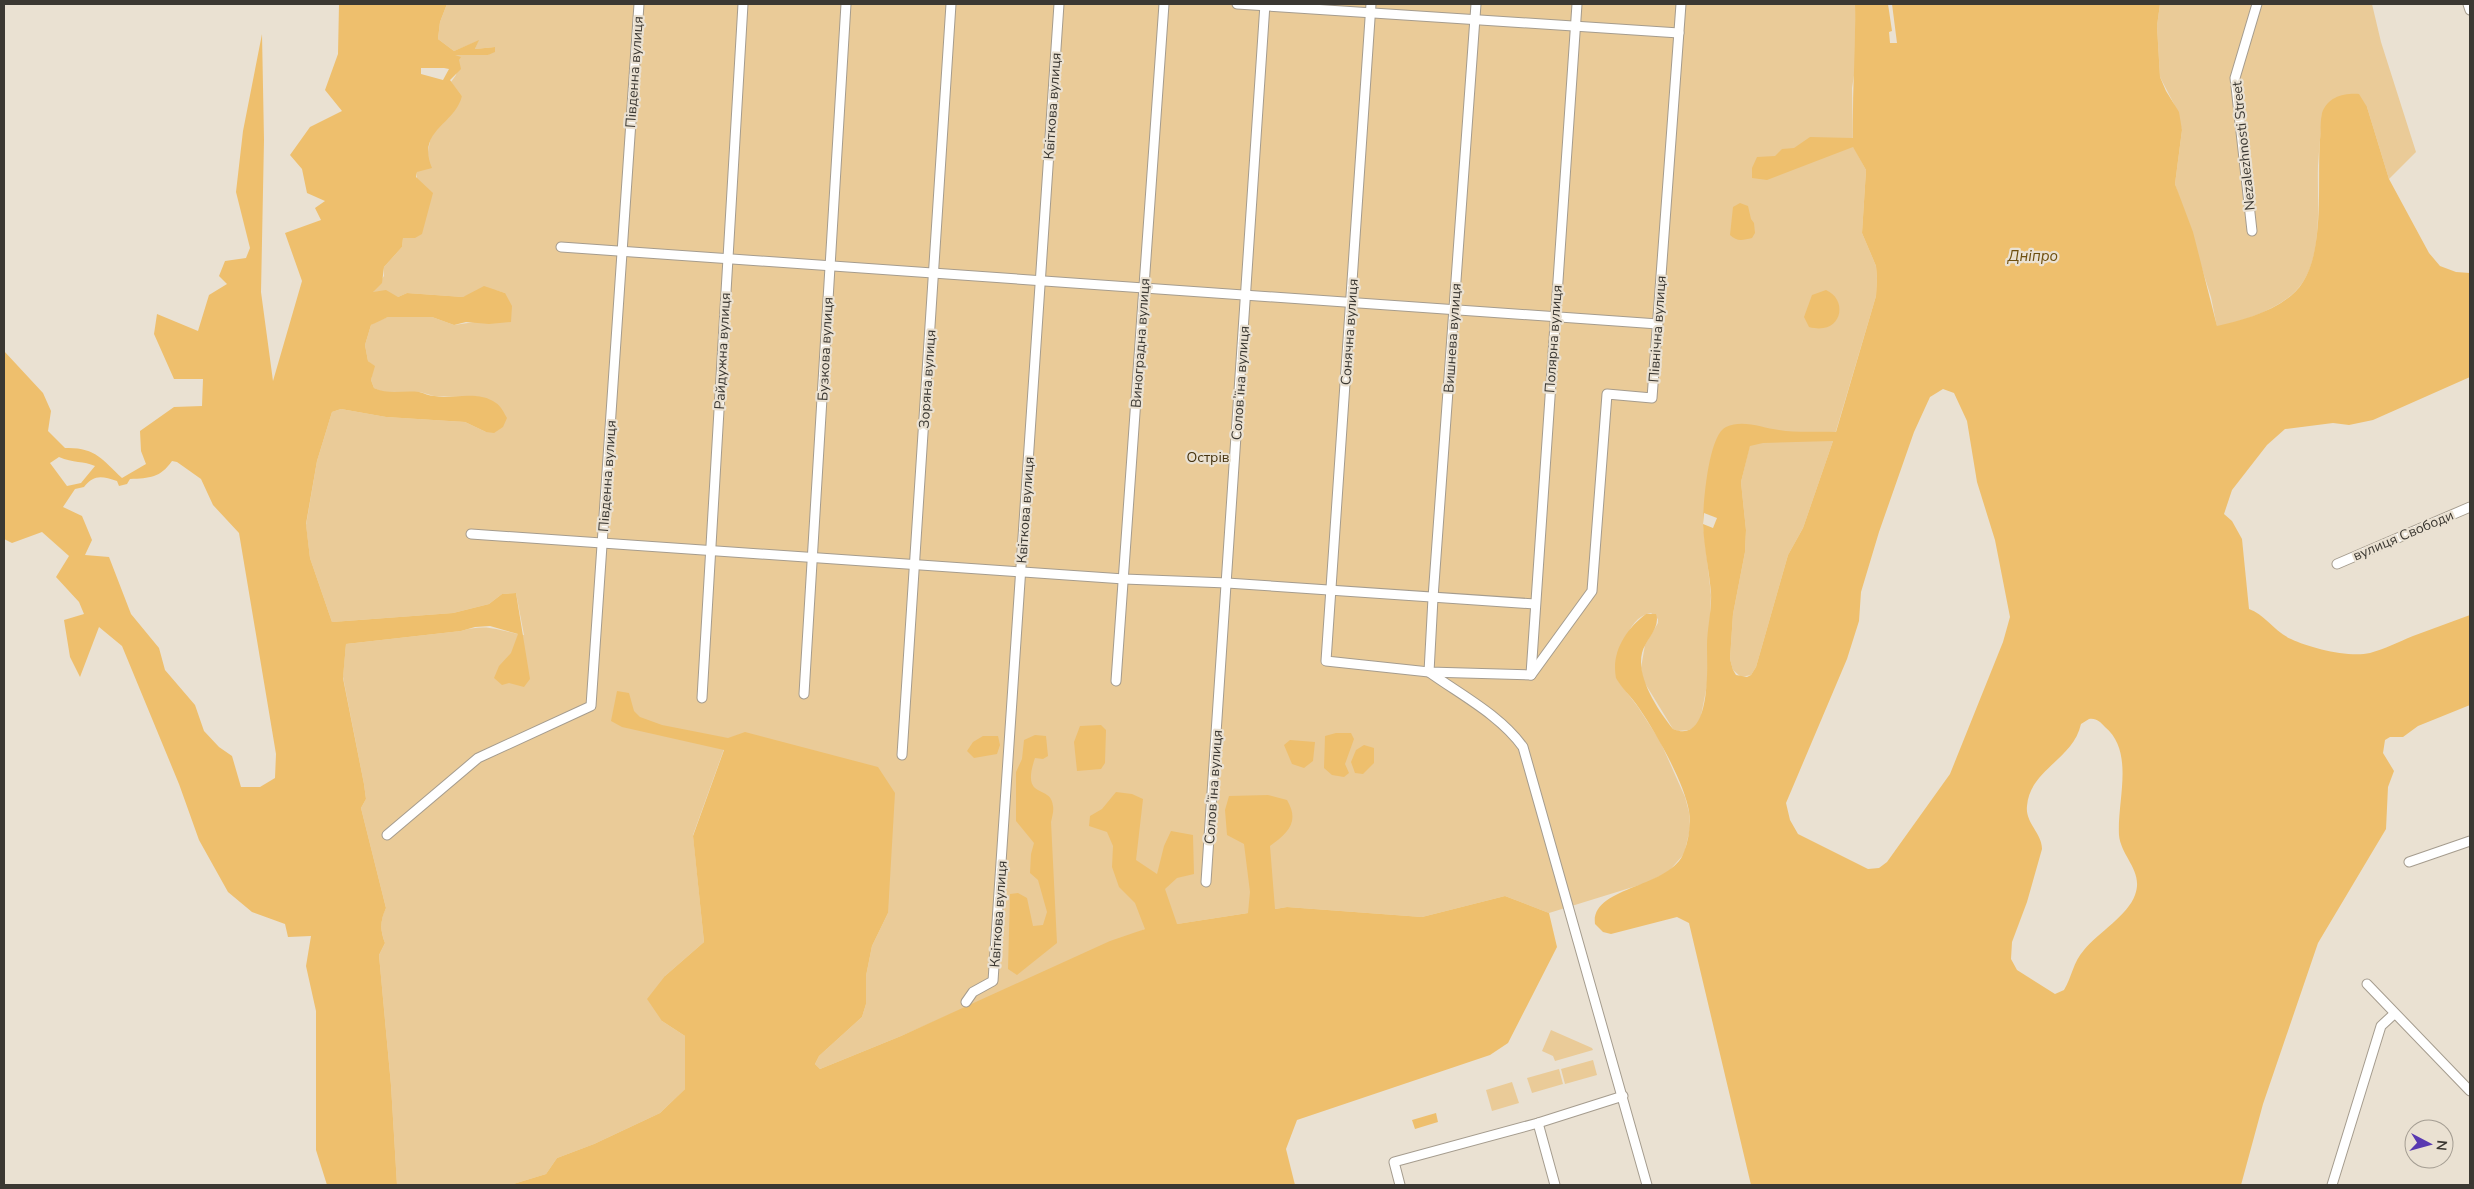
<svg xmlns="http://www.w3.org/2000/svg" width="2474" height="1189" font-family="'Nunito Sans',sans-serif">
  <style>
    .green { fill: #eacb98 }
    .water { fill: #eebf6d; fill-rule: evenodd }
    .pier { fill: #eae1d2 }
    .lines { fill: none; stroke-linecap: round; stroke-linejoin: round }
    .street-casing { stroke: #a59c8e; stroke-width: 11 }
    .street { stroke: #fff; stroke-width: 9 }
    .labels { text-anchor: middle; stroke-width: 4.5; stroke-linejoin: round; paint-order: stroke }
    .street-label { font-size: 14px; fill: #3b3832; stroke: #eae1d2 }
    .park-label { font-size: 14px; fill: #45320e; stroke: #eae1d2 }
    .water-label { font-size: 15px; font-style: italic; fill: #6e4f0f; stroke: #eae1d2 }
  </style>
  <rect width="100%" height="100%" fill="#eae1d2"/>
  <!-- green -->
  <g class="green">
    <path d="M447,4H1855L1856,63L1852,88L1853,146L1866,170L1862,233L1876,266L1877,278L1876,296L1833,441L1803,528L1788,555L1756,667L1751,675L1741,677L1733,670L1730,659L1733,614L1745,552L1746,530L1741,482L1752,436L1703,524L1711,595L1707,685L1700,721L1695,727L1689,730L1678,731L1673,729L1643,680L1641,668L1645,645L1658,623V619L1651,613C1623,618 1622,659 1618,681L1638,707L1660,741L1685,797L1689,812L1690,829L1684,854L1669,871L1646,883L1549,913L1505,896L1422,917L1287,907L1145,929L901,1036L820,1069L815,1064L819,1056L862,1017L866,1004V976L872,946L888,913L728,738L693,835L704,942L665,976L662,1021L685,1036V1089L660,1113L594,1144L557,1158L546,1174L510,1185H397L391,1085L379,955L385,943C380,930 380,920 386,908L361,808L366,799L364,784L343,677L346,644L461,631C490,623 497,631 524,635L516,593L502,594L489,604L453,613L332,622L310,558L306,525L317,461L332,412L341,409L386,417L465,422L486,432L477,396H434L420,392H400L385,393L374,388L371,380L374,366L368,361L365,345L371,325L377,321L388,317H432L454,325L475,322L505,293L495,290L463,297L407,293L398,297L372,293L384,276V267L402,247L403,237L415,238L417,172L427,157L431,136L462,96L451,82L456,75L459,60L452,55H488L495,47L475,49L478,41L454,51L438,39L440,22Z"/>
    <path d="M2160,4H2372L2381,42L2416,152L2389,179L2367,107L2322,113C2321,131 2319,149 2318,166C2317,202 2323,251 2303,282C2286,308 2245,320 2217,327L2211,297L2175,184L2182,130L2174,104L2160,77L2157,26Z"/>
    <path d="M1551,1030L1592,1048L1593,1050L1555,1061L1553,1056L1542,1051Z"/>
    <path d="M1593,1060L1597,1075L1565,1084L1561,1069Z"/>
    <path d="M1559,1069L1563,1084L1532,1093L1527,1078Z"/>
    <path d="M1512,1082L1519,1103L1492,1111L1486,1090Z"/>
  </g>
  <!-- water -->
  <g class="water">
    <path d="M339,4H447L440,22L438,39L454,51L479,40L475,49L495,47V52L488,55H455L461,57L459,60L461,69L450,80L462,96C455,125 416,130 432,168L417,172L416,177L433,193L422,234L415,238H403L402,247L384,267L382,283L373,292L386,290L398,297L407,293L463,297L484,286L505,293L512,306L511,322L489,324L466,322L454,325L432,317H388L371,325L365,345L368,361L375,366L371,380L374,388C389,395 403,390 419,392C424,393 429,396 434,396C453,399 479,390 496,403C501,406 504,413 507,418L503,427L494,433L486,432L465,422L386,417L341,409L332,412L317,461L306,524L310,558L332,622L453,613L489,604L502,594L516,593L530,679L524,687L509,683L502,685L494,678L499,666L511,653L518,634L490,626L475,627L461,631L346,644L343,678L364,784L366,799L361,808L386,908C380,921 380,930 385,943L379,955L391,1085L397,1185H327L316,1150V1011L306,966L311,936L288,937L285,924L252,912L228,892L199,840L179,784L122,646L99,627L80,677L70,657L64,620L84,614L79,602L56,577L69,556L42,532L12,543L4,539V351L43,393L51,411L48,431L65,448C95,447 102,459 122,478L146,464L141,451L140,431L174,407L202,406L203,379H174L154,334L157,314L198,331L209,295L227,284L219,276L225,261L246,258L250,248L236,192L243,131L262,34L264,140L261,292L273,381L302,281L285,233L321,220L315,208L325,201L307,193L302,169L290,155L310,127L342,111L325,90L338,54ZM444,68L449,69L443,80L421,74V68ZM59,457C73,463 84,461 95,466L81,483L67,486L50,463ZM172,461L177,462L201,479L213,505L239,533L276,754L275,778L260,787H241L232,756L219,747L204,731L195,705L165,670L159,648L131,614L109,557L85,555L92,540L82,516L63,507L75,489L84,487C94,474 102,476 117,481L119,486L127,484L130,479C150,478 160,478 172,461Z"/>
    <path d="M1855,4H2160L2157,26L2160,77L2166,91L2179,112L2182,130L2175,184L2193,232L2217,326C2245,320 2287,308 2303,282C2325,247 2317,181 2320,140C2321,132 2320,121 2322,113C2328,97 2343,93 2359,94L2367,107L2389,179L2429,253L2440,266L2456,272L2470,273V377L2373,420L2349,425L2333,423L2285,429L2267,445L2232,490L2224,514L2232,521L2242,539L2249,609C2264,614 2275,632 2291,639C2310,648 2349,658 2370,653C2385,649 2398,642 2413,636C2432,629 2451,622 2470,615V705L2418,726L2403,737H2390L2385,740L2383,753L2394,771L2388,787L2386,829L2318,943L2263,1104L2241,1185H1751L1689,923L1677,917L1611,934L1603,932L1595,924C1590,886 1672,888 1684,852C1689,839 1691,824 1689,811C1684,782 1656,733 1639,708C1632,697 1622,689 1616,678C1611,652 1626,629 1646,614H1656C1661,628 1645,640 1642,653C1636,677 1658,710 1673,729C1712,746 1707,665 1707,646C1707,628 1712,610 1711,592C1709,570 1704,547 1703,524C1703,506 1708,435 1726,427C1743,419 1762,428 1779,430C1797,433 1817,431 1836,432L1876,296L1877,278L1876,266L1862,233L1866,170L1853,147L1767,180L1752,178V168L1757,157L1775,156L1782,149L1794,148L1810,137L1853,138C1852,93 1856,49 1855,4ZM1943,389L1954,393L1967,421L1977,482L1995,540L2010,617L2003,642L1950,774L1887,862L1879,868L1868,869L1798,834L1790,820L1786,803L1847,659L1859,621L1861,592L1879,532L1914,432L1930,397ZM1833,441L1803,528L1788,555L1756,667L1751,675L1747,677L1736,675L1733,670L1730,659L1733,614L1745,552L1746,530L1741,482L1750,446L1763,443ZM2089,719C2097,718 2100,722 2105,727C2135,752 2117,800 2119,835C2121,857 2144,871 2135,895C2128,915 2098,933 2084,950C2073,962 2072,977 2064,990L2055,994L2017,970L2011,959L2012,942L2027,902L2042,849C2042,833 2025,823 2027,806C2030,769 2073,760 2081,724Z"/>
    <path d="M1740,203L1748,206L1751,219L1754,223L1755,233L1752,238C1743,240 1737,242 1730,235L1733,207Z"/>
    <path d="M1826,290C1849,300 1842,336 1809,327L1804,317L1812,295Z"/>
    <path d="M617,691L629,693L634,711L640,717L662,725L728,738L745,732L878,767L895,793L888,913L872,946L866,976V1004L862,1017L819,1056L815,1064L820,1069L901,1036L1110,941L1145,929L1135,903L1119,887L1112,867L1113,846L1107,832L1089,826L1090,816L1102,809L1116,792L1132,794L1143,799L1136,860L1157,874L1164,846L1171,831L1193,835L1194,874L1177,878L1165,889L1177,924L1248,913L1250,892L1244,844L1227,835L1225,810L1229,796L1268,795L1287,800C1300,822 1288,833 1270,846L1275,909L1287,907L1422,917L1505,896L1549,913L1557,947L1508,1043L1490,1055L1297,1120L1286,1149L1295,1185H510L546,1174L557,1158L594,1144L660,1113L685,1089V1036L662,1021L647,999L665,976L704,942L693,836L724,750L622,727L611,721Z"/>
    <path d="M1101,725L1106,730L1105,763L1101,769L1077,771L1074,742L1080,726Z"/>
    <path d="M1336,733H1351L1354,739L1345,764L1349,773L1344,777L1332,775L1324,768L1325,736Z"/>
    <path d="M1035,735L1046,736L1048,756L1043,759L1035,758C1020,802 1051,783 1053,806C1054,811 1052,817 1051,822L1057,943L1017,975L1008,969L1010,894L1018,893L1027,898L1033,926L1043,925L1047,912L1038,880L1030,873L1031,854L1034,843L1016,821V772L1022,759L1024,740Z"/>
    <path d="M983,736H998L1000,745L997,754L974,758L967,751L973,742Z"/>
    <path d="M1290,740L1315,742L1313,761L1304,768L1292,764L1284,745Z"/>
    <path d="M1364,745L1374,748V763L1363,774L1355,773L1351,762L1356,750Z"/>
    <path d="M1436,1113L1438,1122L1415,1129L1412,1120Z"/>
  </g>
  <!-- pier -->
  <g class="pier">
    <path d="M1888,4H1892L1897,43H1890L1889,32L1892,31Z"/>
    <path d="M1704,513L1717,518L1713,528L1703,524Z"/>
  </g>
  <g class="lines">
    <defs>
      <g id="street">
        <path d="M1237,4L1679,33"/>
        <path d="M1371,4L1326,661L1429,672L1531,675"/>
        <path d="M1476,4L1433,598L1429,672C1461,695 1500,715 1523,747L1647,1185"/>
        <path d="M2468,4L2470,10"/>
        <path d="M2252,231L2235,78L2257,4"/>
        <path d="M561,247L1658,324"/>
        <path d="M471,534L1124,579L1227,583L1535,604"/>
        <path d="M2337,564L2470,507"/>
        <path d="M1531,674L1577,4"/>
        <path d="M1531,675L1592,591L1607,394L1652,398L1681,4"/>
        <path d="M1116,681L1164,4"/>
        <path d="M804,694L846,4"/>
        <path d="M702,698L743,4"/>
        <path d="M902,755L951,4"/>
        <path d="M387,835L478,758L591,706L639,4"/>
        <path d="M2409,862L2470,841"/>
        <path d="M1206,882L1265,4"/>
        <path d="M2367,984L2470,1091"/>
        <path d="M966,1002L973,992L993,981L1059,4"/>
        <path d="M1538,1123L1555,1185"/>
        <path d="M1400,1185L1394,1162L1538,1123L1623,1096"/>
        <path d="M2332,1185L2381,1026L2394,1014"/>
      </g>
    </defs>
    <!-- street casing -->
    <use href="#street" class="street-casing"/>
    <!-- street -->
    <use href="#street" class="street"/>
  </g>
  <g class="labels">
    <!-- street labels -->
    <g class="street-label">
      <text transform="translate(634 72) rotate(-86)" y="5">Південна вулиця</text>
      <text transform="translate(1052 106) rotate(-86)" y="5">Квіткова вулиця</text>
      <text transform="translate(2243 146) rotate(-96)" y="5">Nezalezhnosti Street</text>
      <text transform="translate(1657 329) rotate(-86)" y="5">Північна вулиця</text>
      <text transform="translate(1349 332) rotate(-86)" y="5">Сонячна вулиця</text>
      <text transform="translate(1452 338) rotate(-86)" y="5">Вишнева вулиця</text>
      <text transform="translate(1553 339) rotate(-86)" y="5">Полярна вулиця</text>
      <text transform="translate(1140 343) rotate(-86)" y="5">Виноградна вулиця</text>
      <text transform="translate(825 349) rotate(-87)" y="5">Бузкова вулиця</text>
      <text transform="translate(722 351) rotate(-87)" y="5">Райдужна вулиця</text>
      <text transform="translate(927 379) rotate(-86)" y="5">Зоряна вулиця</text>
      <text transform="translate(1240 383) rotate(-86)" y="5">Соловʼїна вулиця</text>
      <text transform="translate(607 476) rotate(-86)" y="5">Південна вулиця</text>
      <text transform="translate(1025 510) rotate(-86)" y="5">Квіткова вулиця</text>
      <text transform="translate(2403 535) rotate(-23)" y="5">вулиця Свободи</text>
      <text transform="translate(1213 787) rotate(-86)" y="5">Соловʼїна вулиця</text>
      <text transform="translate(998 914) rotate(-86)" y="5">Квіткова вулиця</text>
    </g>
    <!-- park labels -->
    <g class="park-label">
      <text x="1208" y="462">Острів</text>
    </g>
    <!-- water labels -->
    <g class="water-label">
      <text x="2033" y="261">Дніпро</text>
    </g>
  </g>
  <!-- border -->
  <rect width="2474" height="1189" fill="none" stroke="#3b3832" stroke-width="10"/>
  <!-- north arrow -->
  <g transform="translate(2429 1144) rotate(96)"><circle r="24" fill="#eae1d2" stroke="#a49d92"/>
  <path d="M0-4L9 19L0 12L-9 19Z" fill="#5939b1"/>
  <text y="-8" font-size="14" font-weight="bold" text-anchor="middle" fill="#3b3832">N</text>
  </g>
</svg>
